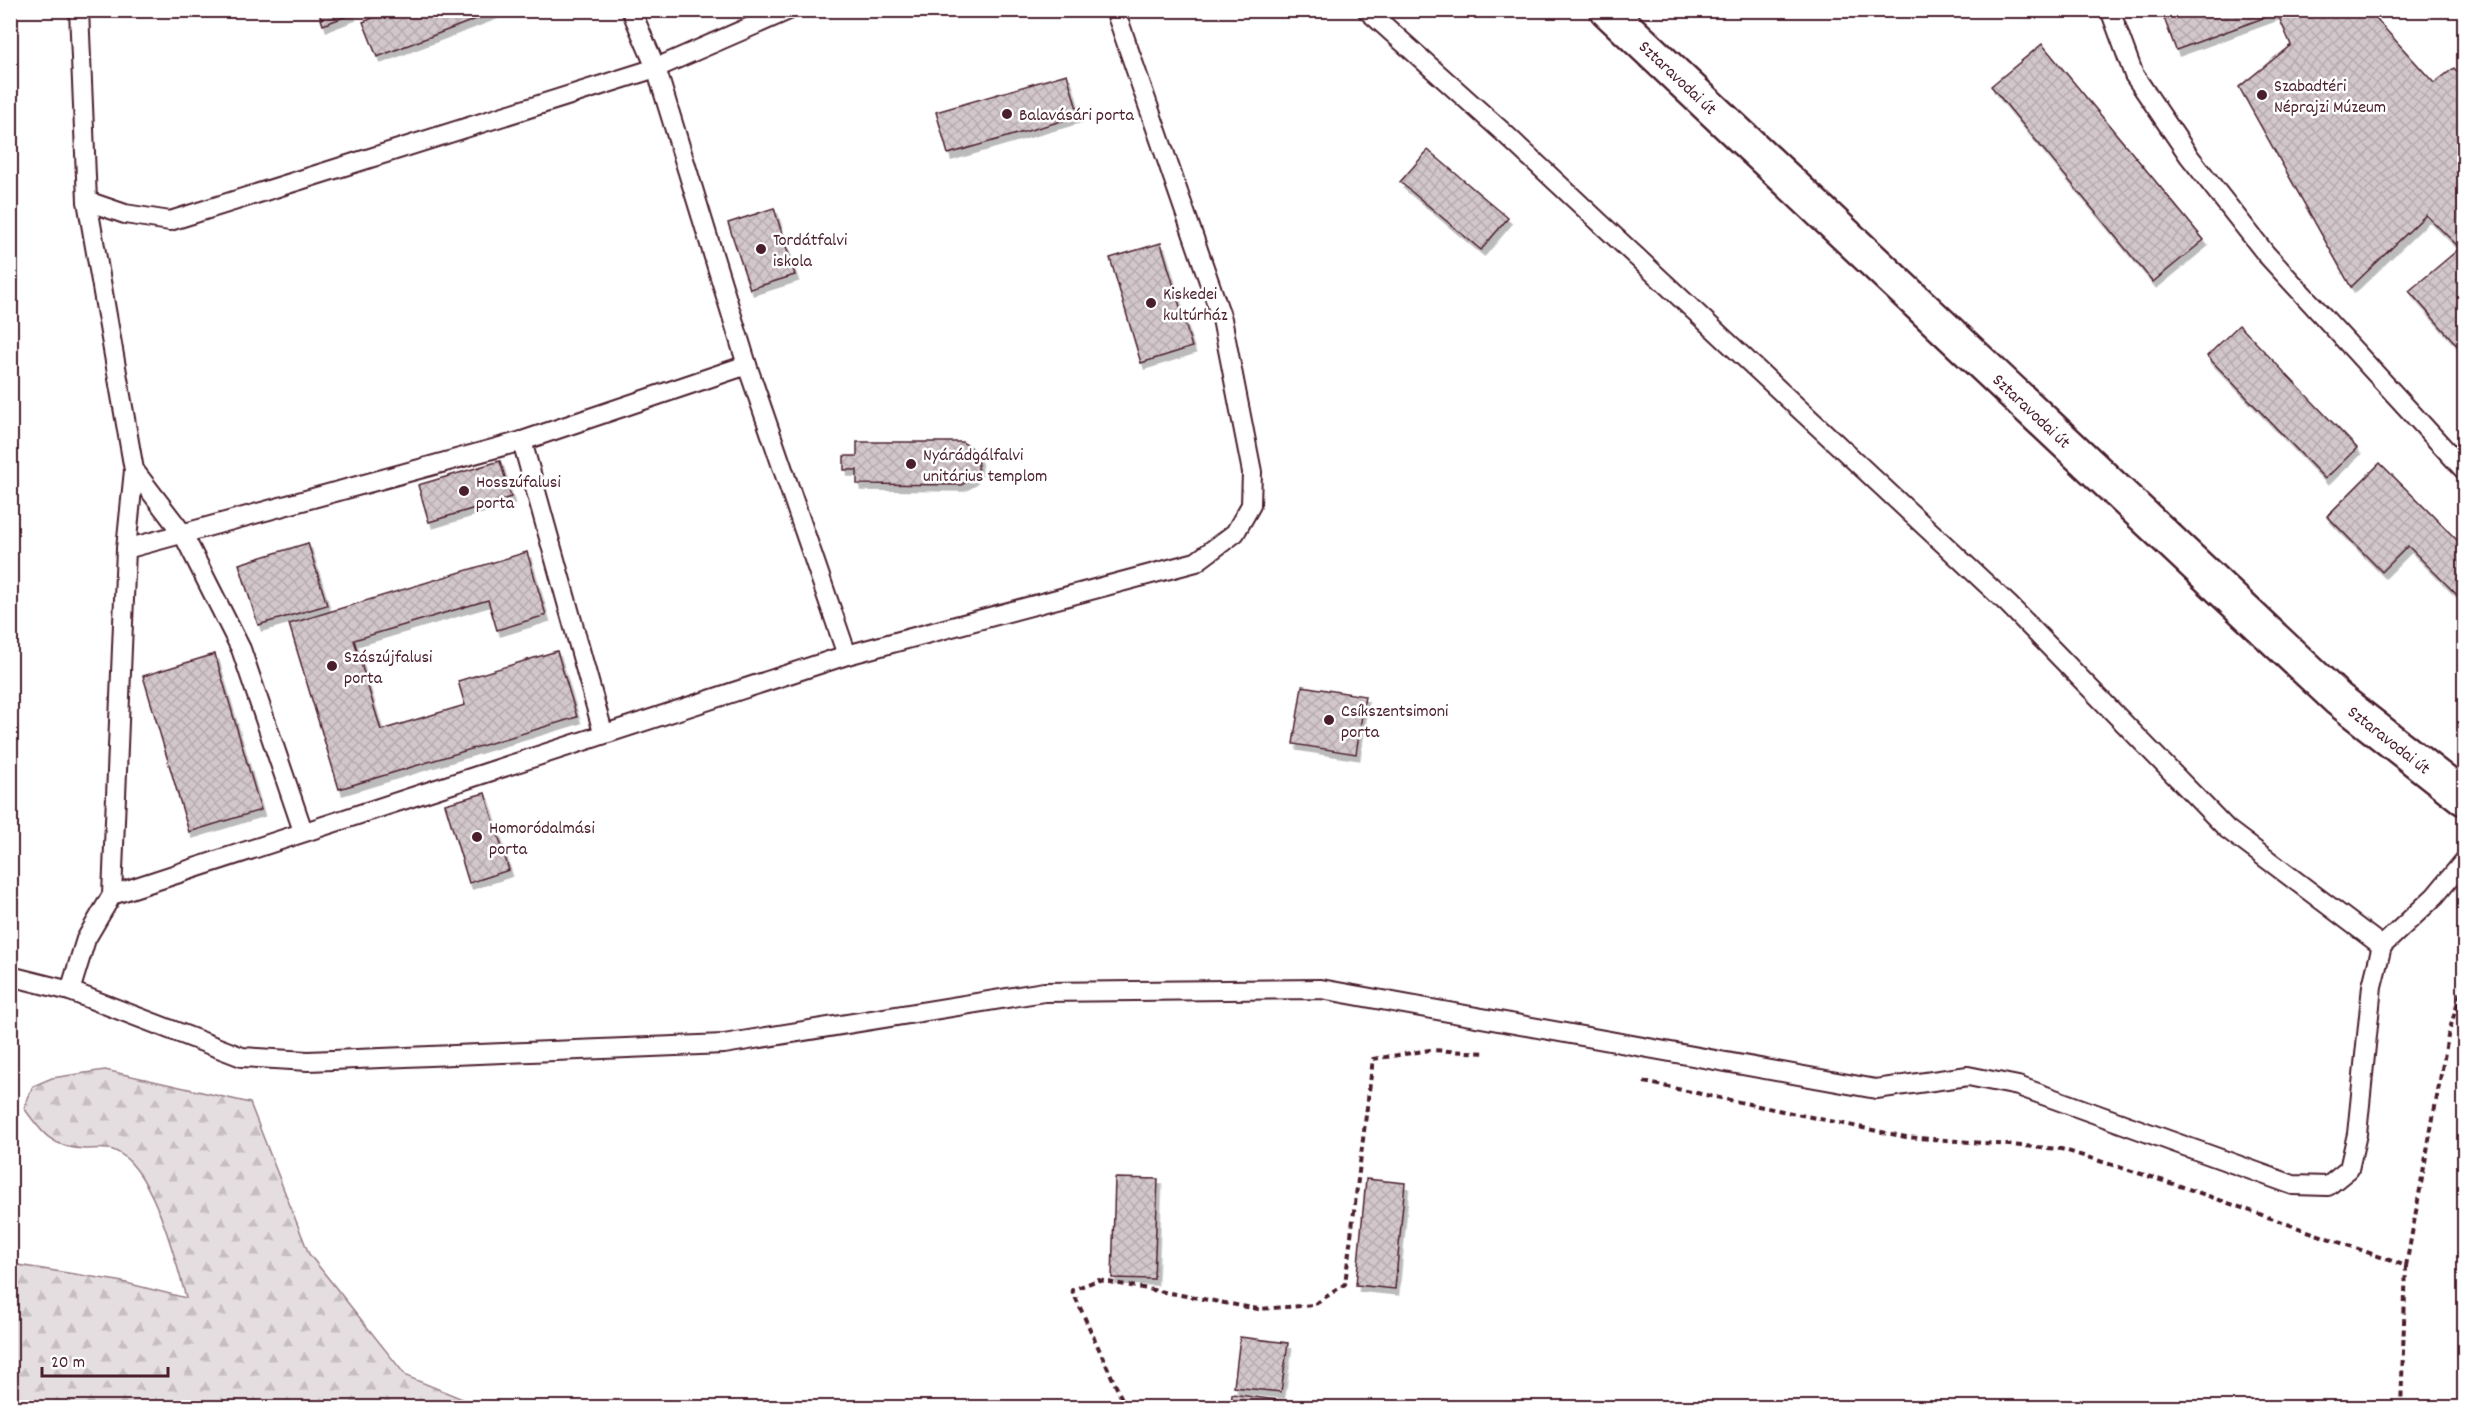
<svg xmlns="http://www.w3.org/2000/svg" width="2475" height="1418" font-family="Dekko,sans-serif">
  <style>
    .forest { fill: url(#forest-firs); stroke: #987e86; stroke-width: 1.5 }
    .building { fill: url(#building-cross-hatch); stroke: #4a1f2b; stroke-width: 1.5; filter: url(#shadow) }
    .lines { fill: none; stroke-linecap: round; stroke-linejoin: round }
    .lane-casing { stroke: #4a1f2b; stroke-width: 22 }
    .secondary-casing { stroke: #4a1f2b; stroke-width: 38 }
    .path { stroke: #4a1f2b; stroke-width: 4; stroke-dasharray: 6 4.5; stroke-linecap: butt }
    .lane { stroke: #fff; stroke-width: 18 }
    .secondary { stroke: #fff; stroke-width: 33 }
    .poi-dot { fill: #4a1f2b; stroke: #fff; stroke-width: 2 }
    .labels { text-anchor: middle; stroke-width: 5; stroke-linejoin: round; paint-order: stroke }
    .street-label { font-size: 18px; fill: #4a1f2b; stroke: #fff }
    .poi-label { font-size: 18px; fill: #4a1f2b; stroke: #fff; text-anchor: start }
  </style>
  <defs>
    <pattern id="forest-firs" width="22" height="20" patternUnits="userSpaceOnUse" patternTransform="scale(1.5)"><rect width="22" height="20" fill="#e5dee0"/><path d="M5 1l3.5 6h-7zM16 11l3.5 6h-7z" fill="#c6bec0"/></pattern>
    <pattern id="building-cross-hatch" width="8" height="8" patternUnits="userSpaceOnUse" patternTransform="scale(1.5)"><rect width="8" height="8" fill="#d2c7cb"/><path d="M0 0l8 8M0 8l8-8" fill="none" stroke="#b6aaae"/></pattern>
    <filter id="shadow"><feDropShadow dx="3.5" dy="6" stdDeviation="0" flood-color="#0004"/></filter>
  </defs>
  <rect width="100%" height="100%" fill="#fff"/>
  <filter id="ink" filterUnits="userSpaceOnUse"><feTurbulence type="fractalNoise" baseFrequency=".0167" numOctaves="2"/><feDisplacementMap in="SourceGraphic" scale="12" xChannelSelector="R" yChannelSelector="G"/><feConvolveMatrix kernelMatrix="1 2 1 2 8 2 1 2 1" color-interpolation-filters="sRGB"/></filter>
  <g filter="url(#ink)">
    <!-- forest -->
    <path class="forest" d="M105,1070L250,1103L309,1254L406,1376L482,1407H11V1264L118,1281L186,1298C176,1261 152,1164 113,1150C105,1147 93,1149 85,1149C52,1148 41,1132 24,1108L33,1086L52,1078Z"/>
    <!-- building -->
    <g class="building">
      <path d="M318,10H350L352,14L323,25Z"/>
      <path d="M393,10H500L377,57L363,22Z"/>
      <path d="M2161,10H2368L2434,83L2454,68L2464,80V353L2409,291L2460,248L2426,215L2351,287L2239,87L2291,45L2277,13L2176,50Z"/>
      <path d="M2042,44L2204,240L2153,282L1991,86Z"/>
      <path d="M1067,74L1079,116L948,154L936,112Z"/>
      <path d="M1428,150L1508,218L1481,250L1400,182Z"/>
      <path d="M774,208L795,275L750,289L728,223Z"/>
      <path d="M1161,243L1192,347L1141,363L1110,258Z"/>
      <path d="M2239,325L2357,448L2325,479L2207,356Z"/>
      <path d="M857,442H962L972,448L978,458V470L972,479L961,485L857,484V470H844V456H857Z"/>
      <path d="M500,461L511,497L429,522L418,485Z"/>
      <path d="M2380,463L2464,547V602L2408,546L2382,572L2327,516Z"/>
      <path d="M308,543L327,605L258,625L239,564Z"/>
      <path d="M527,552L546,615L497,630L488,600L354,640L381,730L465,705L458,681L557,651L577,717L339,789L289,624Z"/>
      <path d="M215,654L261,810L189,832L143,676Z"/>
      <path d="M1302,686L1365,696L1356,754L1293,744Z"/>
      <path d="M485,793L509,870L469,883L445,804Z"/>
      <path d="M1115,1178L1158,1179L1154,1279L1112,1278Z"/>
      <path d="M1366,1179L1405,1183L1395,1289L1356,1285Z"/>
      <path d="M1240,1337L1288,1343L1281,1392L1234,1387Z"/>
      <path d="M1232,1394L1285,1401L1284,1408H1231Z"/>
      <path d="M1405,1401L1445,1408H1404Z"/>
    </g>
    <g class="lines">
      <defs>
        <g id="lane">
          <path d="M631,10L656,68L747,365L847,655"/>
          <path d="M1367,10L1504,133L2009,605L2227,829L2382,946"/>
          <path d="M2110,10L2134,75L2189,156L2266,254L2464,470"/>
          <path d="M87,201L125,214L170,221L656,68L789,10"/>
          <path d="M522,441L603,732"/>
          <path d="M134,470L183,534L241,649L303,831"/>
          <path d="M126,549L522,441L747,365"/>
          <path d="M112,895L847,655L1196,562L1235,533L1251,505L1252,472L1222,319L1115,10"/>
          <path d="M10,976L70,991L242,1057L308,1061L724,1044L1044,992L1321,989L1876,1089L1968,1076L2018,1086L2293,1185L2328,1186L2349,1169L2357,1134L2372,986L2382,946L2435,896L2464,861"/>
          <path d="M70,991L86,939L112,895L126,549L134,470L87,201L79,10"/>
        </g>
        <g id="secondary">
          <path id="s1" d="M1607,10L2338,699L2464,798"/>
        </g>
      </defs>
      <!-- lane casing -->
      <use href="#lane" class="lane-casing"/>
      <!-- secondary casing -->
      <use href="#secondary" class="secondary-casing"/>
      <!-- path -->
      <g class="path">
        <path d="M1644,1082L1906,1137L2061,1149L2180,1186L2406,1266L2448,1036L2464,980"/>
        <path d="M1126,1408L1072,1290L1098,1280L1258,1309L1314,1305L1345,1284L1373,1059L1430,1050L1486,1053"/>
        <path d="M2401,1408L2406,1266"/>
      </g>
      <!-- lane -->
      <use href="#lane" class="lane"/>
      <!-- secondary -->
      <use href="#secondary" class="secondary"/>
    </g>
  </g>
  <!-- markers -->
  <g class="poi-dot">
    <circle cx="2262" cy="95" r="6"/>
    <circle cx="1007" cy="114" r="6"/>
    <circle cx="761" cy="249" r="6"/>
    <circle cx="1151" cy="303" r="6"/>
    <circle cx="911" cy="464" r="6"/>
    <circle cx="464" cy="491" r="6"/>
    <circle cx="332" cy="666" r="6"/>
    <circle cx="1329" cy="720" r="6"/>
    <circle cx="477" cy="837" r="6"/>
  </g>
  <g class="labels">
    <!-- street labels -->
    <g class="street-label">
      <text dy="6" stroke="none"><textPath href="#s1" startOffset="98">Sztaravodai út</textPath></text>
      <text dy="6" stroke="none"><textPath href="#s1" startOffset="584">Sztaravodai út</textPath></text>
      <text dy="6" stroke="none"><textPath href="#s1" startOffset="1070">Sztaravodai út</textPath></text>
    </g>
    <!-- poi labels -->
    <g class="poi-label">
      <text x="2274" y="91">Szabadtéri<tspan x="2274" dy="21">Néprajzi Múzeum</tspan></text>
      <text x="1019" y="120">Balavásári porta</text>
      <text x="773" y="245">Tordátfalvi<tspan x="773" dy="21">iskola</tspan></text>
      <text x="1163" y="299">Kiskedei<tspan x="1163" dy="21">kultúrház</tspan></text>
      <text x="923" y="460">Nyárádgálfalvi<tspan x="923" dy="21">unitárius templom</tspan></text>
      <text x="476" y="487">Hosszúfalusi<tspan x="476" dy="21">porta</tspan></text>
      <text x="344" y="662">Szászújfalusi<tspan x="344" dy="21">porta</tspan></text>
      <text x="1341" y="716">Csíkszentsimoni<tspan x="1341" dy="21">porta</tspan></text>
      <text x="489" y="833">Homoródalmási<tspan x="489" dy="21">porta</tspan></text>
    </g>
  </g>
  <!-- margin -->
  <rect width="2475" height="1418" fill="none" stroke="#fff" stroke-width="36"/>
  <rect x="18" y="18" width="2439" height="1382" fill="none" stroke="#4a1f2b" stroke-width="2" filter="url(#ink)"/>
  <!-- scale -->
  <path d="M42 1367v9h126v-9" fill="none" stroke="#4a1f2b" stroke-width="3"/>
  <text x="51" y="1367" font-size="18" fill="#4a1f2b" stroke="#ffffff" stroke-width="4.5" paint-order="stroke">20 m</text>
</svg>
